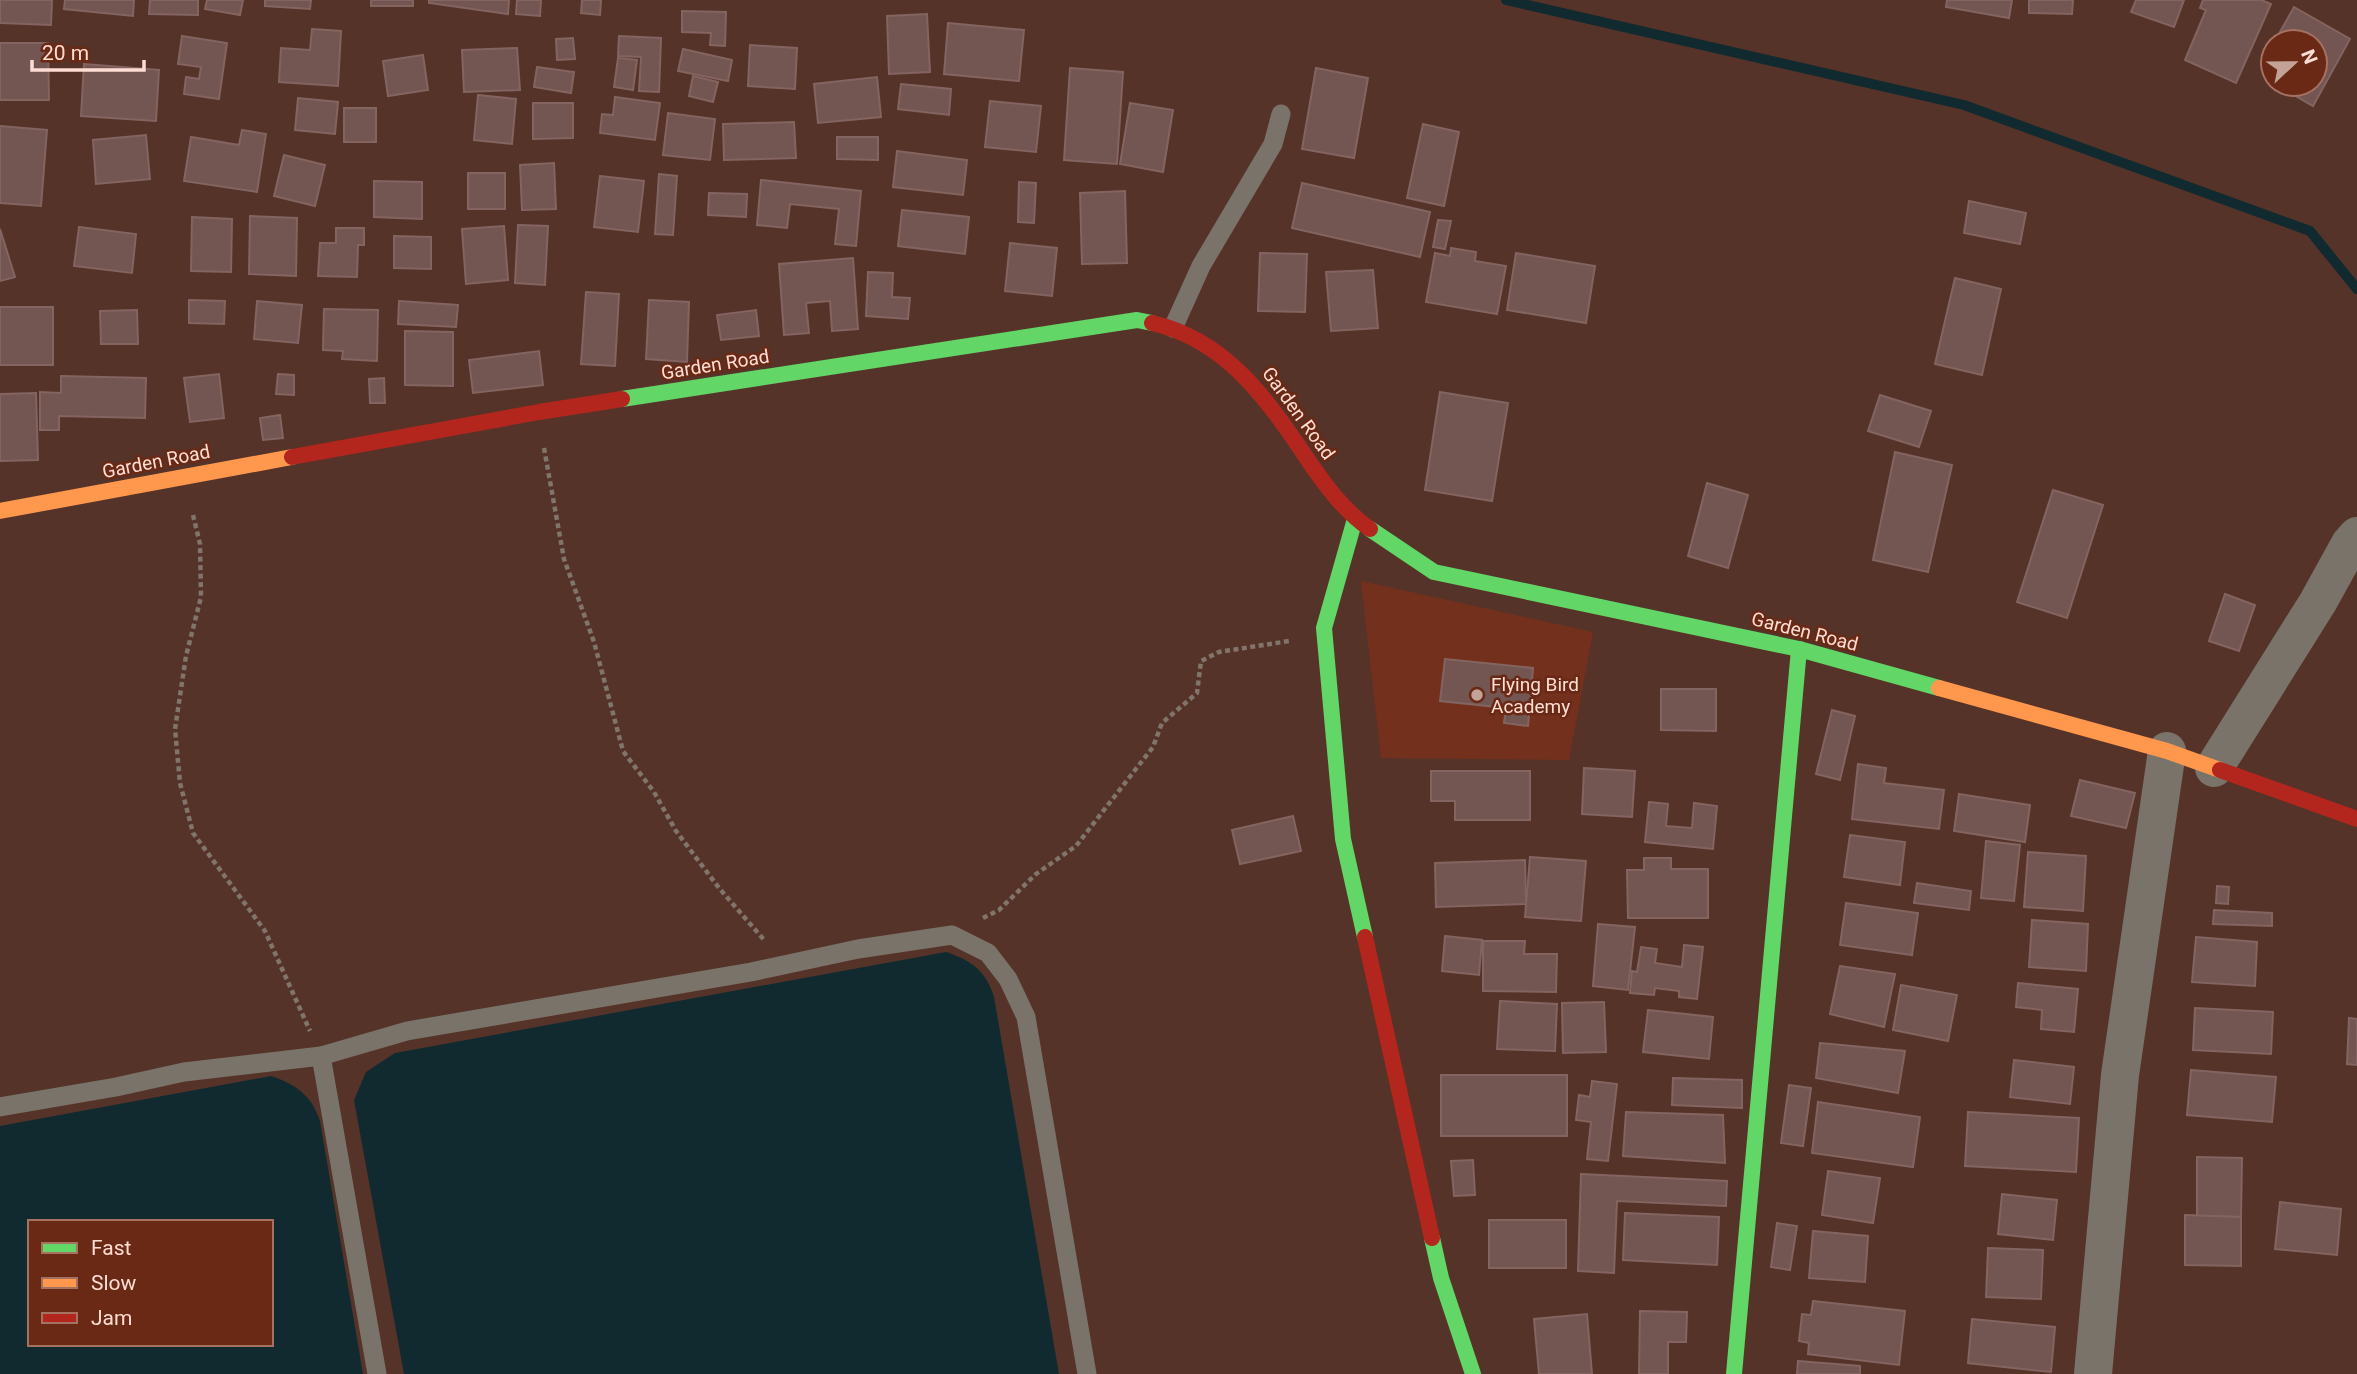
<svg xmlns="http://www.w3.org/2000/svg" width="2357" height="1374" font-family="Roboto,sans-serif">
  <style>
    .built { fill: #73301c }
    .water { fill: #112a30; fill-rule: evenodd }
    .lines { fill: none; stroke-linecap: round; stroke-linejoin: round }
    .stream { stroke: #112a30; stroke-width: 10 }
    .building { fill: #735551; stroke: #836460; stroke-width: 2 }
    .path { stroke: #80746b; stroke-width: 4.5; stroke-dasharray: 5 3.5; stroke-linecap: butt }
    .lane { stroke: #7a7369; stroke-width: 19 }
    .street { stroke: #7a7369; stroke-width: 38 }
    .fast { stroke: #63d668; stroke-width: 16 }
    .slow { stroke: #ff974d; stroke-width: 16 }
    .jam { stroke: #b3261e; stroke-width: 16 }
    .poi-dot { fill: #c3a298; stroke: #692915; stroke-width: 2.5 }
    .labels { text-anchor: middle; stroke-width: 5; stroke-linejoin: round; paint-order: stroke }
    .street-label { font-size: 19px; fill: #feddd4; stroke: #692915 }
    .poi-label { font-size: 19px; fill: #feddd4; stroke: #692915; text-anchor: start }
  </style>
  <rect width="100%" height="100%" fill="#563328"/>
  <!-- built -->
  <path class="built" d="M1361,581L1593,632L1569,760L1381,758Z"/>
  <!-- water -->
  <g class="water">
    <path d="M946,952C971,960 986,971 994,997L1059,1374H404L354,1100L366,1072L395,1053Z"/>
    <path d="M271,1076C296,1084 312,1096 320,1121L363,1374H0V1126ZM30,1222H271V1344H30Z"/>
  </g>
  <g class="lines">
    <!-- stream -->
    <path class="stream" d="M1506,0L1964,105L2310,231L2357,289"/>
  </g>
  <!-- building -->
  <g class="building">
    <path d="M0,0H52L51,25L0,23Z"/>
    <path d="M65,0H134L133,16L64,9Z"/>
    <path d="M150,0H198V15L149,14Z"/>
    <path d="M207,0H243L240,15L205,9Z"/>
    <path d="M265,0H311L310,9L265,6Z"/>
    <rect x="371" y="0" width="42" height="6"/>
    <path d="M429,0H509L508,14L429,3Z"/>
    <path d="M517,0H541L540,16L516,14Z"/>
    <path d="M582,0H601L600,15L581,13Z"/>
    <path d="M1947,0H2012L2009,18L1946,7Z"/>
    <path d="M2029,0H2073L2072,14L2029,13Z"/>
    <path d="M2136,0H2184L2174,27L2131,12Z"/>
    <path d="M2203,0H2261L2271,4L2236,83L2185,60L2206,10L2200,8Z"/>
    <path d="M2294,7L2350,39L2313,106L2275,84H2315V42H2282L2276,39Z"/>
    <path d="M682,11L726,12L725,46L710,45L711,33L682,32Z"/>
    <path d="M927,14L930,72L889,74L887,16Z"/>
    <path d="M948,23L1024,30L1019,81L944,74Z"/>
    <path d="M312,29L341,31L338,86L279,82L281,48L310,50Z"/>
    <path d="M182,36L227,43L219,99L184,94L186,77L199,79L201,67L178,64Z"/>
    <path d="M619,36L661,38L659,92L639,91L641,57L618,56Z"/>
    <path d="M573,38L575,59L557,60L556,39Z"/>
    <path d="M0,43H48L49,100H0Z"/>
    <path d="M750,45L797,48L795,89L748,86Z"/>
    <path d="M517,48L520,90L464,92L462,50Z"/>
    <path d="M683,49L732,60L728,81L678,71Z"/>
    <path d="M423,55L428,90L388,96L383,61Z"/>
    <path d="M618,58L637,60L633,90L614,87Z"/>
    <path d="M84,64L159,70L156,121L81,116Z"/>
    <path d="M537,67L574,72L571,93L534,87Z"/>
    <path d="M1070,68L1123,72L1117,164L1064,160Z"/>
    <path d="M1316,68L1368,78L1354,158L1302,149Z"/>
    <path d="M693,76L718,82L713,102L689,96Z"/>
    <path d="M877,77L881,117L818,123L814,84Z"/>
    <path d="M901,84L951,89L949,115L898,109Z"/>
    <path d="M478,95L516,99L512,144L474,140Z"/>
    <path d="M615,97L660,103L655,140L600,133L602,114L613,115Z"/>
    <path d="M298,98L338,102L335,134L295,130Z"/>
    <path d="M990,101L1041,106L1036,152L985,147Z"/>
    <path d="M533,103H573V138L533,139Z"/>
    <path d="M1130,103L1173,110L1163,172L1120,164Z"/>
    <rect x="344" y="108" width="32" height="34"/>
    <path d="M668,113L715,119L710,160L663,155Z"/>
    <path d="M794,122L796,158L724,160L723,124Z"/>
    <path d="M1423,124L1459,132L1444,206L1407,198Z"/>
    <path d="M0,126L47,130L41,206L0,203Z"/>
    <path d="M242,130L266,134L257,192L184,181L191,137L239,145Z"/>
    <path d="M146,135L150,179L96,184L93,140Z"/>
    <path d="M837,137H878V160L837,159Z"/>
    <path d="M897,151L967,160L963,195L893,187Z"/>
    <path d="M284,155L325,165L315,206L274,196Z"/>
    <path d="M554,163L556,209L522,210L520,165Z"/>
    <rect x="468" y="173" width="37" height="36"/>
    <path d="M659,174L677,176L673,235L655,234Z"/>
    <path d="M600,176L644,181L638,232L594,227Z"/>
    <path d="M761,180L861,191L856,246L835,244L839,209L790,204L787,228L757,225Z"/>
    <path d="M374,181L422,182V219L374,217Z"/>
    <path d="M1019,182L1036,183L1034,223L1018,222Z"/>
    <path d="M1302,183L1430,212L1420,257L1292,228Z"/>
    <path d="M1125,191L1127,263L1082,264L1080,193Z"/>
    <path d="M709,193L747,194L746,217L708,215Z"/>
    <path d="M1969,201L2026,213L2020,244L1964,233Z"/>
    <path d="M902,210L969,217L965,254L898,246Z"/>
    <path d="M250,216L297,218L296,276L249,274Z"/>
    <path d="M192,217L232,219L231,272L191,271Z"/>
    <path d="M1438,220L1451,221L1445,249L1433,247Z"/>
    <path d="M518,225L548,226L545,285L515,283Z"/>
    <path d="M504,226L508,280L466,284L462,229Z"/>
    <path d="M79,227L136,234L132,273L74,266Z"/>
    <path d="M336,228H364V245H358L357,277L318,276L320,243H336Z"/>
    <path d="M0,229L15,277L0,281Z"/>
    <path d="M394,236L431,237V269L394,268Z"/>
    <path d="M1010,243L1057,248L1052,296L1005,291Z"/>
    <path d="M1451,248L1476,252L1475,261L1506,266L1497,314L1426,302L1435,253L1450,256Z"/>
    <path d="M1260,253L1307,254L1305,312L1258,311Z"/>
    <path d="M1516,253L1595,266L1586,323L1507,310Z"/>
    <path d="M853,258L858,329L832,331L830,301L806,303L809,333L784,335L779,264Z"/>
    <path d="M1373,270L1378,328L1331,331L1326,272Z"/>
    <path d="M868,272L893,273L892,297L910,298L908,319L866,316Z"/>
    <path d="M1955,278L2001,289L1982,375L1935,364Z"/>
    <path d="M586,292L619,294L615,366L581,364Z"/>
    <path d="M189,300L225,301L224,324L189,323Z"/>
    <path d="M649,300L689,302L687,362L646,359Z"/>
    <path d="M257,301L302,305L298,343L254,339Z"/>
    <path d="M399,301L458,305L456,327L398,324Z"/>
    <rect x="0" y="307" width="53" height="58"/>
    <path d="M324,309L378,310L377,361L342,359L343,351L323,350Z"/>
    <path d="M137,310L138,344H101L100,311Z"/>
    <path d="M756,310L759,336L721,340L717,315Z"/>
    <path d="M405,331L453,332V386L405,385Z"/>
    <path d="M539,351L543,385L473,393L469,360Z"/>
    <path d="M219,374L224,418L190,422L184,378Z"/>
    <path d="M278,374L294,375V395L276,394Z"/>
    <path d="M61,376L146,378L145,418L59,416V430H40V392L61,393Z"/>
    <path d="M384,378L385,403H370L369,379Z"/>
    <path d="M1440,392L1508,403L1492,501L1425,490Z"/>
    <path d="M36,393L38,460L0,461V394Z"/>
    <path d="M1880,395L1931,411L1919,447L1868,431Z"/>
    <path d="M280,415L283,438L263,440L260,418Z"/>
    <path d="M1895,452L1952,465L1928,572L1873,560Z"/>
    <path d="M1707,483L1748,495L1728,568L1688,556Z"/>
    <path d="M2053,490L2103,505L2067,618L2017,602Z"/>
    <path d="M2225,594L2255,605L2239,651L2209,641Z"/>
    <path d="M1445,659L1533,668L1528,726L1504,723L1506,708L1440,701Z"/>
    <path d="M1661,689H1716V731L1661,730Z"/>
    <path d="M1832,710L1855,716L1840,780L1816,774Z"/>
    <path d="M1858,764L1886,768L1884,783L1944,790L1939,829L1852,819Z"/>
    <path d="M1584,768L1635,771L1632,817L1582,814Z"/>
    <path d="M1431,771H1530V820H1455V801H1431Z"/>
    <path d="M2080,780L2135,793L2126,828L2071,816Z"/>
    <path d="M1959,794L2030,805L2025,842L1954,831Z"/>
    <path d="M1649,802L1668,804L1666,826L1692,828L1694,803L1717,806L1713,849L1645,842Z"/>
    <path d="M1293,816L1301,851L1240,864L1232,830Z"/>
    <path d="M1850,835L1905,842L1900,885L1844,877Z"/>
    <path d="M1986,841L2020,845L2014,901L1981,898Z"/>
    <path d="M2028,852L2086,856L2083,911L2024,907Z"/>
    <path d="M1530,857L1586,861L1581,921L1525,917Z"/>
    <path d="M1644,858H1671V869H1708V918H1628L1627,870H1644Z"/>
    <path d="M1525,860L1526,904L1436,907L1435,863Z"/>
    <path d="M1917,883L1971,891L1969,910L1914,903Z"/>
    <path d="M2217,886L2229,887L2228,904L2216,903Z"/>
    <path d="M1846,903L1918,913L1912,955L1840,945Z"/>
    <path d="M2214,910L2272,913V926L2213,924Z"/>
    <path d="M2032,920L2088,924L2086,971L2029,967Z"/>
    <path d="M1598,924L1635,927L1628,990L1593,986Z"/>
    <path d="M1445,936L1482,940L1479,975L1442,971Z"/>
    <path d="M2196,937L2257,942L2255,986L2192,982Z"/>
    <path d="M1483,941H1525L1524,954H1557L1556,992L1483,991Z"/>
    <path d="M1684,945L1703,947L1697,999L1679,997V991L1655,988L1654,995L1630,993L1632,971L1637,972L1641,947L1657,949L1655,963L1682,967Z"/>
    <path d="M1840,966L1895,974L1884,1027L1830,1014Z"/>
    <path d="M2018,983L2078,989L2074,1032L2041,1029L2042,1010L2016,1007Z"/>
    <path d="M1901,985L1957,995L1948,1041L1893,1030Z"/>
    <path d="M1500,1001L1557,1004L1555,1051L1497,1049Z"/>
    <path d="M1604,1002L1606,1052L1563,1053L1562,1003Z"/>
    <path d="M2195,1008L2273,1012L2271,1054L2193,1050Z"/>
    <path d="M1648,1010L1713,1017L1709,1059L1643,1052Z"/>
    <path d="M2349,1018L2357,1019V1065L2347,1064Z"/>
    <path d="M1820,1043L1905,1051L1898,1093L1816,1078Z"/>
    <path d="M2014,1060L2074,1067L2070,1104L2010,1097Z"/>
    <path d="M2191,1070L2276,1077L2272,1122L2187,1115Z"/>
    <rect x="1441" y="1075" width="126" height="61"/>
    <path d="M1673,1078L1742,1080V1108L1672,1105Z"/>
    <path d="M1592,1081L1617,1084L1608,1161L1587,1159L1591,1122L1576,1120L1579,1095L1590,1097Z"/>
    <path d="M1789,1085L1811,1088L1803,1146L1781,1143Z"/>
    <path d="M1818,1102L1920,1117L1913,1167L1812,1153Z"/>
    <path d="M1626,1112L1723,1115L1725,1163L1623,1156Z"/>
    <path d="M1968,1112L2079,1118L2076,1172L1965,1166Z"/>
    <path d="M2197,1157L2242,1158L2241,1217L2197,1216Z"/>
    <path d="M1473,1160L1475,1195L1454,1196L1451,1161Z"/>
    <path d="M1828,1171L1880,1178L1873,1223L1822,1215Z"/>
    <path d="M1581,1174L1727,1181L1726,1206L1617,1201L1614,1273L1578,1271Z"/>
    <path d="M2002,1194L2057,1200L2053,1240L1998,1234Z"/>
    <path d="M2280,1202L2341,1209L2337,1255L2275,1249Z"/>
    <path d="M1625,1213L1719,1217L1717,1265L1623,1260Z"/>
    <path d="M2185,1215L2241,1217V1266L2185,1265Z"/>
    <rect x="1489" y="1220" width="77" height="48"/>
    <path d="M1777,1223L1797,1226L1790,1270L1771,1267Z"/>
    <path d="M1813,1231L1868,1236L1865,1282L1809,1278Z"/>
    <path d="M1988,1248L2043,1250L2041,1299L1986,1297Z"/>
    <path d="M1813,1301L1905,1311L1899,1365L1808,1354L1809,1343L1799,1341L1802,1314L1811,1315Z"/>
    <path d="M1640,1311L1687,1312L1686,1342H1668V1374H1639Z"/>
    <path d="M1587,1314L1592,1374H1539L1534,1319Z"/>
    <path d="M1972,1319L2055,1327L2051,1372L1968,1363Z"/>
    <path d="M1798,1361L1860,1366V1374H1797Z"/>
  </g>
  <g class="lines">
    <!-- path -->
    <g class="path">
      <path d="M544,448L564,559L594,642L623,751L654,792L676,831L719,888L765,941"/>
      <path d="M193,515L200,544L201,597L186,656L175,729L180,783L193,833L265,931L310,1031"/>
      <path d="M983,918L999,910L1036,874L1076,846L1153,747L1162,723L1197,693L1201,661L1219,652L1289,641"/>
    </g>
    <!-- lane -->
    <g class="lane">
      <path d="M1173,328L1201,266L1273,144L1281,114"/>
      <path d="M321,1056L377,1374"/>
      <path d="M0,1107L116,1087L184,1072L321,1056L407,1031L751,972L858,949L952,935L988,953L1008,979L1026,1017L1087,1374"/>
    </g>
    <!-- street -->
    <g class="street">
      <path d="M2214,768L2318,602L2350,544L2357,536"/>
      <path d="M2093,1374L2120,1075L2167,751"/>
    </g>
    <!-- fast -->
    <g class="fast">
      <path d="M622,399L1137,320L1152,323"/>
      <path d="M1355,519L1324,628L1343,839L1365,937"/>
      <path d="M1370,529L1434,572L1799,649L1939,688"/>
      <path d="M1432,1238L1441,1278L1473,1374"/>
      <path d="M1734,1374L1799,649"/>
    </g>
    <!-- slow -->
    <g class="slow">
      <path d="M0,511L292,457"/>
      <path d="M1939,688L2167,751L2220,770"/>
    </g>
    <!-- jam -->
    <g class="jam">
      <path d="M1152,323C1226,340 1266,398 1306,457C1324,484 1344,511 1370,529"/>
      <path d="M292,457L539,412L622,399"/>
      <path d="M2220,770L2357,819"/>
      <path d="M1365,937L1432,1238"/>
    </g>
  </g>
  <!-- markers -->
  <circle class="poi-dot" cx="1477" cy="695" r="7"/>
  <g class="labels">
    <!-- street labels -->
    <g class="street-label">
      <text transform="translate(715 364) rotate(-9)" y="7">Garden Road</text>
      <text transform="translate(1299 413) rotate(54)" y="7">Garden Road</text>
      <text transform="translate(156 461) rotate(-11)" y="7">Garden Road</text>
      <text transform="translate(1805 631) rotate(14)" y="7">Garden Road</text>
    </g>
    <!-- poi labels -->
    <g class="poi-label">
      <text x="1491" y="691">Flying Bird<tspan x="1491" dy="22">Academy</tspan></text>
    </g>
  </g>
  <!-- legend -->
  <rect x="28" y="1220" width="245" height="126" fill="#692915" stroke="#a57161" stroke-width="2"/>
  <rect x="42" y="1243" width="35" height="10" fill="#63d668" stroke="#a57161" stroke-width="2"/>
  <text x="91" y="1255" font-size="21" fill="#feddd4">Fast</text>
  <rect x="42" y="1278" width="35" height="10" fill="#ff974d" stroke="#a57161" stroke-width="2"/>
  <text x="91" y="1290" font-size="21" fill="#feddd4">Slow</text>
  <rect x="42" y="1313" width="35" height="10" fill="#b3261e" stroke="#a57161" stroke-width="2"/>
  <text x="91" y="1325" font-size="21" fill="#feddd4">Jam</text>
  <!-- north arrow -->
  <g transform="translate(2294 63) rotate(68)"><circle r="33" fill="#692915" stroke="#a57161" stroke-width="2"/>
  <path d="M0-5L12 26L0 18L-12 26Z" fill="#c3a298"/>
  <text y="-10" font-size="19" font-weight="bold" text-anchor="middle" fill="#feddd4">N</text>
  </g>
  <!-- scale -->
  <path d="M32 60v10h112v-10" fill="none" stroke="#feddd4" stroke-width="3.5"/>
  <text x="42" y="60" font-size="21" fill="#feddd4" stroke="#692915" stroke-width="5" paint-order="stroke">20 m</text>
</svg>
